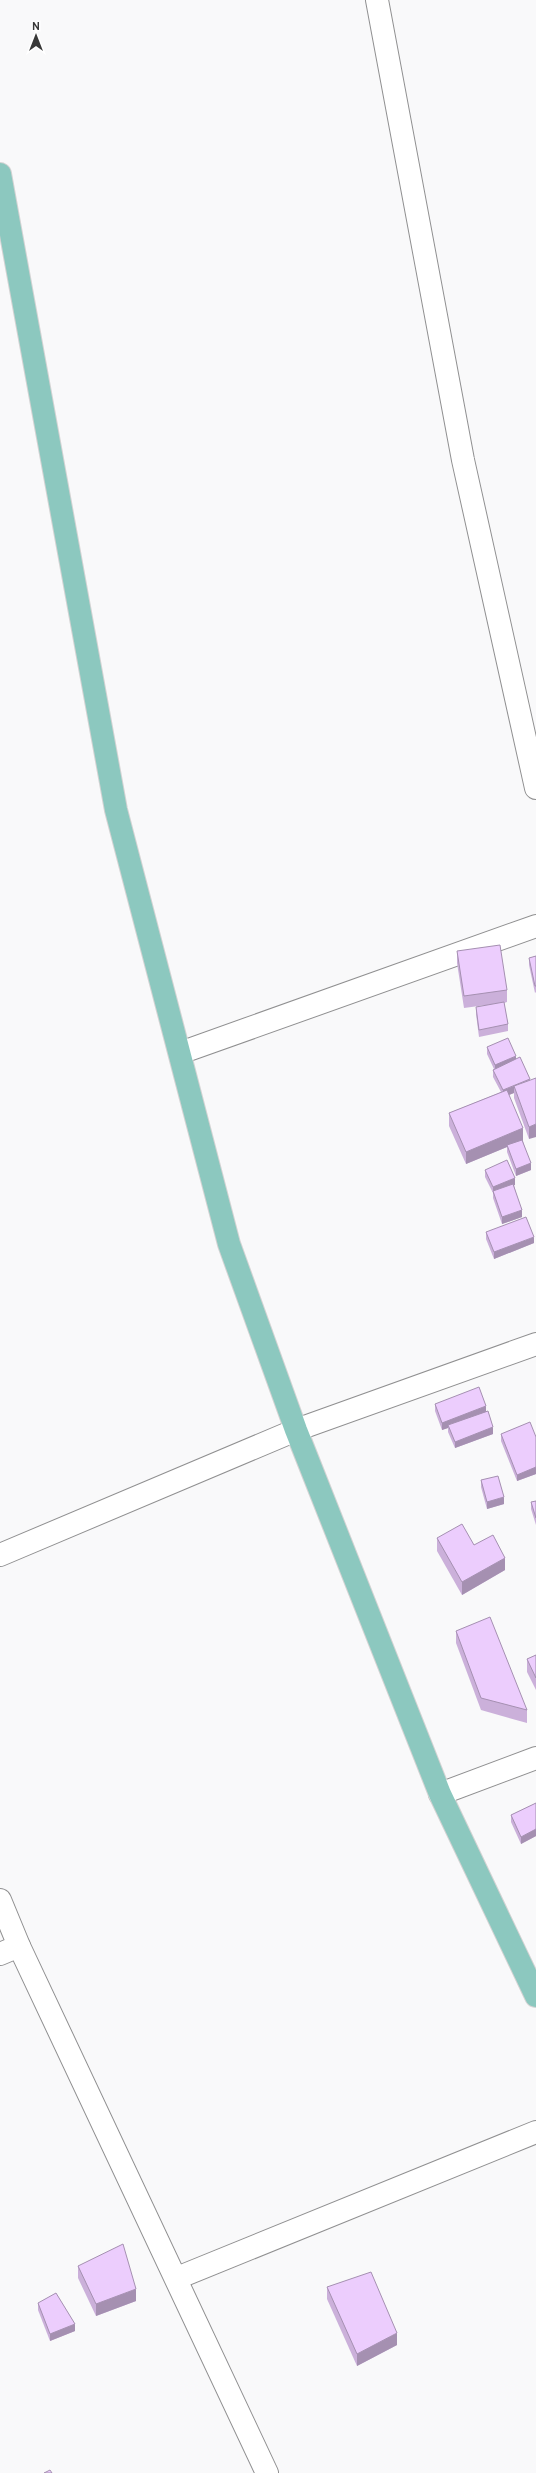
<svg xmlns="http://www.w3.org/2000/svg" width="536" height="2473" font-family="Overpass,sans-serif">
  <style>
    .lines { fill: none; stroke-linecap: round; stroke-linejoin: round }
    .minor-casing { stroke: #909091; stroke-width: 24 }
    .major-casing { stroke: #d3d3d3; stroke-width: 24 }
    .minor { stroke: #fff; stroke-width: 22 }
    .major { stroke: #8cc8bf; stroke-width: 22 }
    .wall { fill: #cbb0da }
    .shaded-wall { fill: #a590b1 }
    .building { fill: #eccdfd; stroke: #a590b1 }
  </style>
  <rect width="100%" height="100%" fill="#f9f9fa"/>
  <g class="lines">
    <defs>
      <g id="minor">
        <path d="M377,0L463,460L536,788"/>
        <path d="M180,1053L536,926"/>
        <path d="M0,1555L296,1430L536,1344"/>
        <path d="M440,1794L536,1758"/>
        <path d="M0,1900L19,1946L267,2473"/>
        <path d="M0,1954L19,1946"/>
        <path d="M177,2278L536,2132"/>
      </g>
      <path id="major" d="M0,174L116,810L229,1244L296,1430L440,1794L536,1996"/>
    </defs>
    <!-- minor casing -->
    <use href="#minor" class="minor-casing"/>
    <!-- major casing -->
    <use href="#major" class="major-casing"/>
    <!-- minor -->
    <use href="#minor" class="minor"/>
    <!-- major -->
    <use href="#major" class="major"/>
  </g>
  <!-- wall -->
  <g class="wall">
    <path d="M457,951L507,990V1002L504,1003L508,1024V1031L479,1037L476,1014V1007L486,1005L464,1008L457,963Z"/>
    <path d="M536,956V992L535,993L529,965V958Z"/>
    <path d="M487,1047L516,1059L530,1079L529,1139L514,1098V1093L509,1095L523,1141L531,1170L516,1176L507,1152V1147L466,1164L449,1126V1113L501,1092L493,1077V1070L494,1069L487,1054Z"/>
    <path d="M485,1170L515,1185H514L522,1217L502,1224L493,1198V1193L485,1177Z"/>
    <path d="M486,1232L534,1243L494,1259L486,1239Z"/>
    <path d="M435,1404L486,1411L493,1434L455,1448L448,1432V1428L442,1430L435,1411Z"/>
    <path d="M501,1434L536,1437V1474L517,1481L501,1441Z"/>
    <path d="M481,1480L504,1504L487,1509L481,1487Z"/>
    <path d="M536,1501V1525L531,1509V1502Z"/>
    <path d="M437,1538L474,1545L505,1570L462,1595L437,1551Z"/>
    <path d="M456,1631L527,1710V1723L481,1710L456,1643Z"/>
    <path d="M536,1655V1690L527,1672V1659Z"/>
    <path d="M536,1803V1836L521,1844L511,1822V1815Z"/>
    <path d="M78,2266L136,2301L96,2316L78,2278Z"/>
    <path d="M327,2287L397,2345L357,2366L327,2299Z"/>
    <path d="M38,2303L75,2331L50,2341L38,2310Z"/>
  </g>
  <!-- shaded-wall -->
  <g class="shaded-wall">
    <path d="M516,1056V1063L495,1072V1065Z"/>
    <path d="M514,1086V1093L503,1097V1090Z"/>
    <path d="M536,1124V1137L529,1139V1127Z"/>
    <path d="M523,1128V1141L508,1147L507,1145V1147L466,1164V1152Z"/>
    <path d="M531,1163V1170L516,1176V1169Z"/>
    <path d="M515,1178V1185L493,1194V1187Z"/>
    <path d="M522,1210V1217L502,1224V1217Z"/>
    <path d="M534,1237V1243L494,1259V1252Z"/>
    <path d="M486,1406V1413L448,1425V1428L442,1430V1423Z"/>
    <path d="M493,1427V1434L455,1448V1442Z"/>
    <path d="M536,1467V1474L517,1481V1475Z"/>
    <path d="M504,1497V1504L487,1509V1502Z"/>
    <path d="M505,1558V1570L462,1595V1582Z"/>
    <path d="M536,1829V1836L521,1844V1837Z"/>
    <path d="M136,2289V2301L96,2316V2304Z"/>
    <path d="M75,2324V2331L50,2341V2334Z"/>
    <path d="M397,2333V2345L357,2366V2354Z"/>
  </g>
  <!-- building -->
  <g class="building">
    <path d="M500,945L507,990L464,996L457,951Z"/>
    <path d="M536,956V986H535L529,958Z"/>
    <path d="M504,1002L508,1024L479,1030L476,1007Z"/>
    <path d="M508,1038L516,1056L495,1065L487,1047Z"/>
    <path d="M520,1057L530,1079L503,1090L493,1070Z"/>
    <path d="M536,1078V1124L529,1127L514,1086Z"/>
    <path d="M507,1090L523,1128L466,1152L449,1113Z"/>
    <path d="M522,1140L531,1163L516,1169L507,1145Z"/>
    <path d="M507,1160L515,1178L493,1187L485,1170Z"/>
    <path d="M513,1184L522,1210L502,1217L493,1191Z"/>
    <path d="M526,1217L534,1237L494,1252L486,1232Z"/>
    <path d="M479,1387L486,1406L442,1423L435,1404Z"/>
    <path d="M488,1411L493,1427L455,1442L448,1425Z"/>
    <path d="M530,1422L536,1437V1467L517,1475L501,1434Z"/>
    <path d="M498,1476L504,1497L487,1502L481,1480Z"/>
    <path d="M536,1501V1518L531,1502Z"/>
    <path d="M462,1524L474,1545L493,1535L505,1558L462,1582L437,1538Z"/>
    <path d="M490,1617L527,1710L481,1698L456,1631Z"/>
    <path d="M536,1655V1678L527,1659Z"/>
    <path d="M536,1803V1829L521,1837L511,1815Z"/>
    <path d="M123,2244L136,2289L96,2304L78,2266Z"/>
    <path d="M371,2272L397,2333L357,2354L327,2287Z"/>
    <path d="M56,2293L75,2324L50,2334L38,2303Z"/>
    <path d="M50,2470L52,2473H44Z"/>
  </g>
  <!-- north arrow -->
  <g transform="translate(36 36)" stroke="#ffffff" stroke-width="3" paint-order="stroke">
  <path d="M0-3L7 15L0 10L-7 15Z" fill="#393939"/>
  <text y="-6" font-size="11" font-weight="bold" text-anchor="middle" fill="#393939">N</text>
  </g>
</svg>
